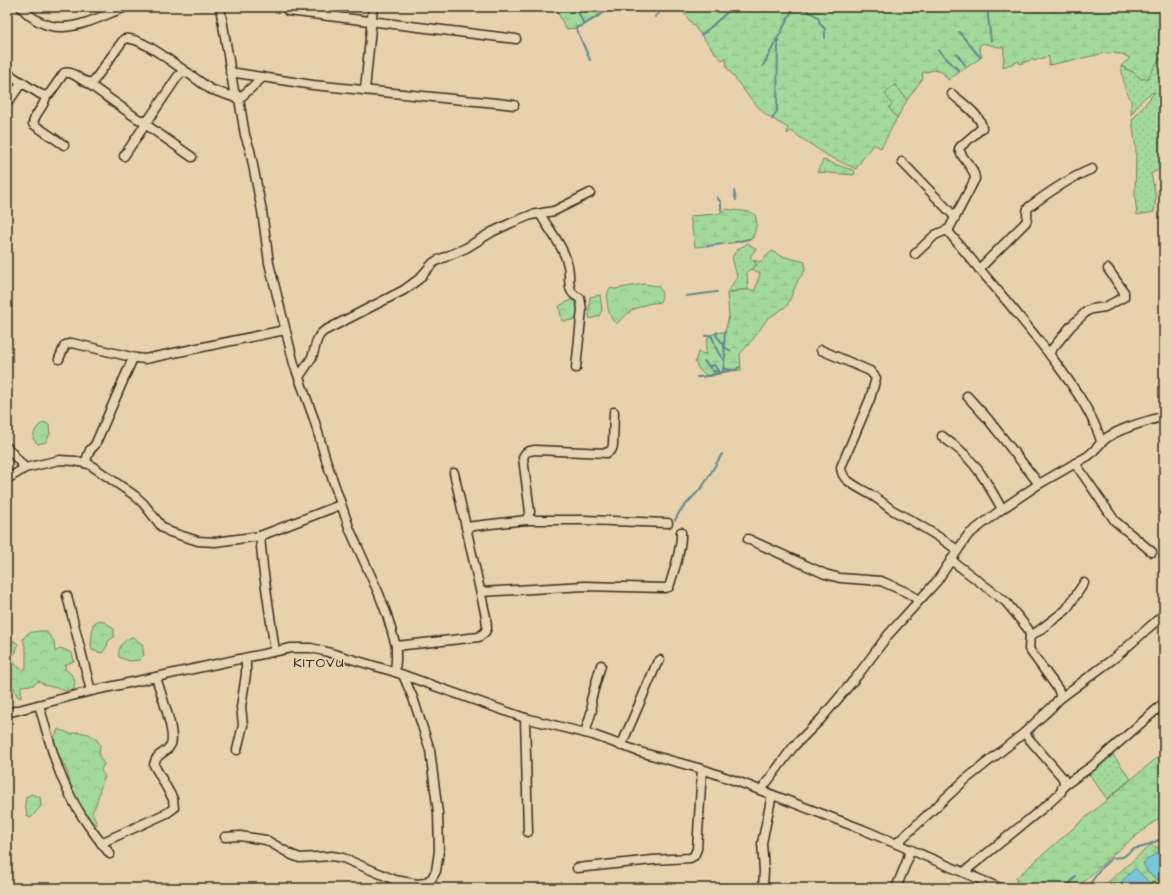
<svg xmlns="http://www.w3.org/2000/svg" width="1171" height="895" font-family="'Architects Daughter',sans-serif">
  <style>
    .grass { fill: url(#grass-dots); stroke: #70825d }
    .forest { fill: url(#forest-crowns); stroke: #70825d }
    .wetland { fill: url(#wetland-marsh); stroke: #70825d }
    .water { fill: #79c6d7; stroke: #60888d }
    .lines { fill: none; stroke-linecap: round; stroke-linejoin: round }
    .stream { stroke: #60888d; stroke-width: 2 }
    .minor-casing { stroke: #3b2a1e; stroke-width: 11 }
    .minor { stroke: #e7d4b2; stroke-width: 8 }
    .labels { text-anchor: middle; stroke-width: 3; stroke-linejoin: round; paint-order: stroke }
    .quarter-label { font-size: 14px; letter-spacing: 1px; fill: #3b2a1e; stroke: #e7d4b2 }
  </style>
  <defs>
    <pattern id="grass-dots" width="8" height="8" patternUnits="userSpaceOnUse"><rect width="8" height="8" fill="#a4d99c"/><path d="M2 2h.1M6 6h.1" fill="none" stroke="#8eba86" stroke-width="1.8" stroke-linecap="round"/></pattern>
    <pattern id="forest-crowns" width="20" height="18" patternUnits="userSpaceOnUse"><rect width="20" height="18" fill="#a4d99c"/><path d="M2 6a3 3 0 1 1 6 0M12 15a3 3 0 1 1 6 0" fill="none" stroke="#8eba86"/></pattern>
    <pattern id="wetland-marsh" width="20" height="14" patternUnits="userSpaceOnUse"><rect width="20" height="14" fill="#a4d99c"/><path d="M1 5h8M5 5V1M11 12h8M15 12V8" fill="none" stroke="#8eba86"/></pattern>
  </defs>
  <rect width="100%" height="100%" fill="#e8d2ad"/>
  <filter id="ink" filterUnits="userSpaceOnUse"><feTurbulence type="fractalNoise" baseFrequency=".025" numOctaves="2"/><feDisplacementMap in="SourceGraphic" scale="8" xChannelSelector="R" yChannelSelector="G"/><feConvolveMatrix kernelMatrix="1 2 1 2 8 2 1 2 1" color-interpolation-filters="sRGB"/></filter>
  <g filter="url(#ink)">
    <!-- grass -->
    <g class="grass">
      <path d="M1159,59H1164V168H1161L1151,174L1156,196L1154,212L1137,215L1135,197L1136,150L1132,120L1155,92C1144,95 1137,106 1131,115V100L1125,89L1121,66L1133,72L1141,79L1146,78Z"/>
      <path d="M895,83L907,100L897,118L889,108L885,94Z"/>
      <path d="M748,243L756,249L750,257L757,265L747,272L748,290H741L727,293L737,277L732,257L737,250Z"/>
      <path d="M1111,752L1131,779L1107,799L1087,771Z"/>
    </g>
    <!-- forest -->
    <g class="forest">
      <path d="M644,284L658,286C662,291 663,295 660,302L647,304L632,310L616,324C608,317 604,297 610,288L615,289Z"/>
      <path d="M600,295L602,310L599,316L590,319L589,315L590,297Z"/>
      <path d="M577,297L580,301L578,319C572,319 568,322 562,321L559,306Z"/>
      <path d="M44,422L49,425L50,434L46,442L38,444L33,439C34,431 37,426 44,422Z"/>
      <path d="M99,620L106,623L114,629V637L108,641L107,646L102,653L92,650L91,645L93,624Z"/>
      <path d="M38,631H46L54,641L55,652L61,648L72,653L74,661L65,665V669L71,674L75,681L74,689L65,691C54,685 51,690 39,681L33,685L21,686V698L17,696L14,688L10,683H7V639L10,638L18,644L16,652L12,657L15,664L23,671L26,667V650L23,639L28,633Z"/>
      <path d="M133,637L142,644L144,655L139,660L129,661L119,657C117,648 124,639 133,637Z"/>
      <path d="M58,729L71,734L77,732L89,734L97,740L100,745L99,756L104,764L101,770L105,777C98,789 99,802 92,812L97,824L94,828L73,795L67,771L58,753L54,738Z"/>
      <path d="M31,794L40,797L41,806L31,818L27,816L25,803L26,797Z"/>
    </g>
    <!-- wetland -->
    <g class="wetland">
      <path d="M555,7H613L576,28L566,29Z"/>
      <path d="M679,7H1164V59H1159L1148,78L1141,79L1133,72L1121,66L1130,58L1122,54L1106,53L1049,65V56L1034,61L1033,59L1020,64L1019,61L1003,67L1004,50L1003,47H999L982,43L979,47L982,57L948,80L942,72L934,70L922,73L923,78L907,100L895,84L885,94L892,104L889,108L897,118L881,148L873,144L861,161L856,169L828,156L791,131L787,134L788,128L766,115L750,98L727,68L726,58L722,60L716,54Z"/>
      <path d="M823,160L855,171L854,175L817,172Z"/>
      <path d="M726,209C736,211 746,210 755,214L757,223L753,238L732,243L695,247L690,216L718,214Z"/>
      <path d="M772,251L781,256L805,262V271L798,280L787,306L767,319L754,338L740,354L741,370L723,372L709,377L699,370L695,362L698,352L706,354C705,338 709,332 725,332L729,316L727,293L741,290H755L760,273L751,269L757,265L753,260L760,262Z"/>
      <path d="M1164,752V814L1112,855L1077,888H1019L1017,886L1016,878L1084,819Z"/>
      <path d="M1151,845L1159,848L1164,852V861L1156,853L1148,873L1164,883V888H1155L1135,868L1119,884L1114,888H1101Z"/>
    </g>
    <!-- water -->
    <g class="water">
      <path d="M1156,853L1164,861V883L1148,873L1143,863Z"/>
      <path d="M1135,868L1155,888H1113L1119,884Z"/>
    </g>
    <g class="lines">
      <!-- stream -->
      <g class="stream">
        <path d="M576,7L584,25"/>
        <path d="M801,7L818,17L820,24L825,29V38"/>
        <path d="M987,7L991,41"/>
        <path d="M655,17L665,7"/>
        <path d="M959,32L980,57"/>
        <path d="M701,35C713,26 722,16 733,7"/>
        <path d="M938,50L959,71"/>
        <path d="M957,54L965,65"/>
        <path d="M590,60L576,28L584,25L613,7"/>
        <path d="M763,66L794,7"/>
        <path d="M772,119L777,111L778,40"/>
        <path d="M734,191L736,200"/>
        <path d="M717,197L721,203V210"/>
        <path d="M735,242L749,239"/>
        <path d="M708,246L723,244"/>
        <path d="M686,296L717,292"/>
        <path d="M717,332L716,335L726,348L731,351"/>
        <path d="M705,336L711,335C716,344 715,351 723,359"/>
        <path d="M704,361L714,372L718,370L719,374"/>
        <path d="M709,366L714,365L718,370"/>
        <path d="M723,369L736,370L739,367"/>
        <path d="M723,372L725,355L724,346L725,332"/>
        <path d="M697,377C710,377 718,372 730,371"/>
        <path d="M675,520L680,511L703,486L722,454"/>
        <path d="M525,713L541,718"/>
        <path d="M553,721L559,722"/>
        <path d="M1034,739L1033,732L1037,726L1053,713"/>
        <path d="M716,770L725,772"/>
        <path d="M766,787L779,793"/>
        <path d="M1065,791L1072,785"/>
        <path d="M889,837L895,838L900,835"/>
        <path d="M905,841L903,842L955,864L961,866H968"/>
        <path d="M978,866L985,860"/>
        <path d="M975,871L980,876"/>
        <path d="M1007,887L1008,888"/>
        <path d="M1067,888L1075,876"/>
        <path d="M1087,888L1102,867L1112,858L1123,857L1133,849L1143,847L1161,839L1164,840"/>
      </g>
      <defs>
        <g id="minor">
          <path d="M21,7C54,44 88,21 126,7"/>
          <path d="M220,7L234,91L239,99L245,135L250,150L262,211L269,263L294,364L314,419L326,460L350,530L379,594L387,615L396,646V660L395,672"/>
          <path d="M288,11L516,39"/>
          <path d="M230,72L313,85L453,99L497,103L514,105"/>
          <path d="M7,73L40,94L46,96L50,93L64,73C76,70 81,85 93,82L124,39C139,35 174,64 188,73"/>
          <path d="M86,82L138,119L145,121L148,120"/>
          <path d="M365,90L373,7"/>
          <path d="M46,96C45,107 34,113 33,124L64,145"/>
          <path d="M7,104L20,85H25"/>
          <path d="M145,124L192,157"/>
          <path d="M124,156L178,76L183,72L188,73L210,89L239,99L263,77"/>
          <path d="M902,162L955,217"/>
          <path d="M540,214C550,231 564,247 568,266C571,278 565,293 580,298L582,309L576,368"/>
          <path d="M947,230C985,277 1026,321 1061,370C1077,392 1093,415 1101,441"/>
          <path d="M915,254L935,235L949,229L975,179C975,167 962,160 959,149L960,147L982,128C982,116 961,102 952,94"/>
          <path d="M979,269L1026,222C1029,217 1025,211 1029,207C1049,192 1069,178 1092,169"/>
          <path d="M821,350L870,371L876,378L870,399L841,467C841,471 842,474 845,478C854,487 866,491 876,498C883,502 889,509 896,512C918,524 938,535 957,550"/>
          <path d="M1049,353L1071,326L1087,311L1092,309L1105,307L1124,297V292L1108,269"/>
          <path d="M59,359L65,345L72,343L136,358L145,359L285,330"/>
          <path d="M299,377C303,371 308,364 312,357C316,348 315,337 324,331L404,290L419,279L432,264L436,261L466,248L492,232L511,223L531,215L554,211L590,193"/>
          <path d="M967,396L987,418L1039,484"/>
          <path d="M942,436C949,442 957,447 964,454C980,469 991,490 1002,509"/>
          <path d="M7,447L25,468"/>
          <path d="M85,463L90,450L95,445L133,358"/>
          <path d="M1075,463L1115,521L1152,552"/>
          <path d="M7,479L25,468L60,460L75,461L89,464L134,495L143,503L162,527L170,532L198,541L215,542L260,536L340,505"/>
          <path d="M526,520H584L668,523"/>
          <path d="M466,527L526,520L530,512L523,458C525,451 529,451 535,450L607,453L612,449L613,445L614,412"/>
          <path d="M260,536L263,567L275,651"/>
          <path d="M748,539L825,574L840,578L881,581L906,592L919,600"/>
          <path d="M481,592L584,586L665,588L669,587C674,571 682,548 681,532"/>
          <path d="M67,596L91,691"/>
          <path d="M1030,635L1037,632L1066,610L1084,583"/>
          <path d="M396,646L479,637L485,632L487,628L486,617L454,473"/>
          <path d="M1058,700L1117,656L1164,614"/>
          <path d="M39,705C48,735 55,767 70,795C80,816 95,835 110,854"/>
          <path d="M7,713L91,691L291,648H311L324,651L395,672L525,718L593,735L640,752L702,769L739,782L864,830L1000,888"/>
          <path d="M525,718L528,832"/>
          <path d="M585,733L592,710L591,700L601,665"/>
          <path d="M621,746L657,663L660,660"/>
          <path d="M237,750L243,725L241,707L246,674V658"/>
          <path d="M1062,787L1092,766L1164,703"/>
          <path d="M761,790L794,746L821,719L858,675L888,635L937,581L968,535L1002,509L1039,484L1088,456C1096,450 1100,442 1108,437C1125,426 1146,422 1164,416"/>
          <path d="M225,837L240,836L266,840L292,855L300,858L332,856L343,858L395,880L417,884L425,883L432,878L436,871L439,851L438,813L433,774L430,750L413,698L403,675"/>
          <path d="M101,843L167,813L174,808L173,799L154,765C156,752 167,754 171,744C176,732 160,692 156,677"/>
          <path d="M897,843L965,780L1024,733L1052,707L1060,698V694L1058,689L1029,649L1030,635L1028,629L1006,602L951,560"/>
          <path d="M577,868L653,860L690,858L694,856L697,849L702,769"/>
          <path d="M964,872L1048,804L1061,792L1064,784L1063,778L1024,733"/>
          <path d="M763,888L764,871L762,843L772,795"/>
          <path d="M896,888L907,861L910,849"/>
        </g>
      </defs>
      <!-- minor casing -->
      <use href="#minor" class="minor-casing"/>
      <!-- minor -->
      <use href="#minor" class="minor"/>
    </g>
  </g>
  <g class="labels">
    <!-- quarter labels -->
    <g class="quarter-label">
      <text x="319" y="667">KITOVU</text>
    </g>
  </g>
  <!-- margin -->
  <rect width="1171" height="895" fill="none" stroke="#e7d4b2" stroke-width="24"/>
  <rect x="12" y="12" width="1147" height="871" fill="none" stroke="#3b2a1e" stroke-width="1.5" filter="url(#ink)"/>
</svg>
